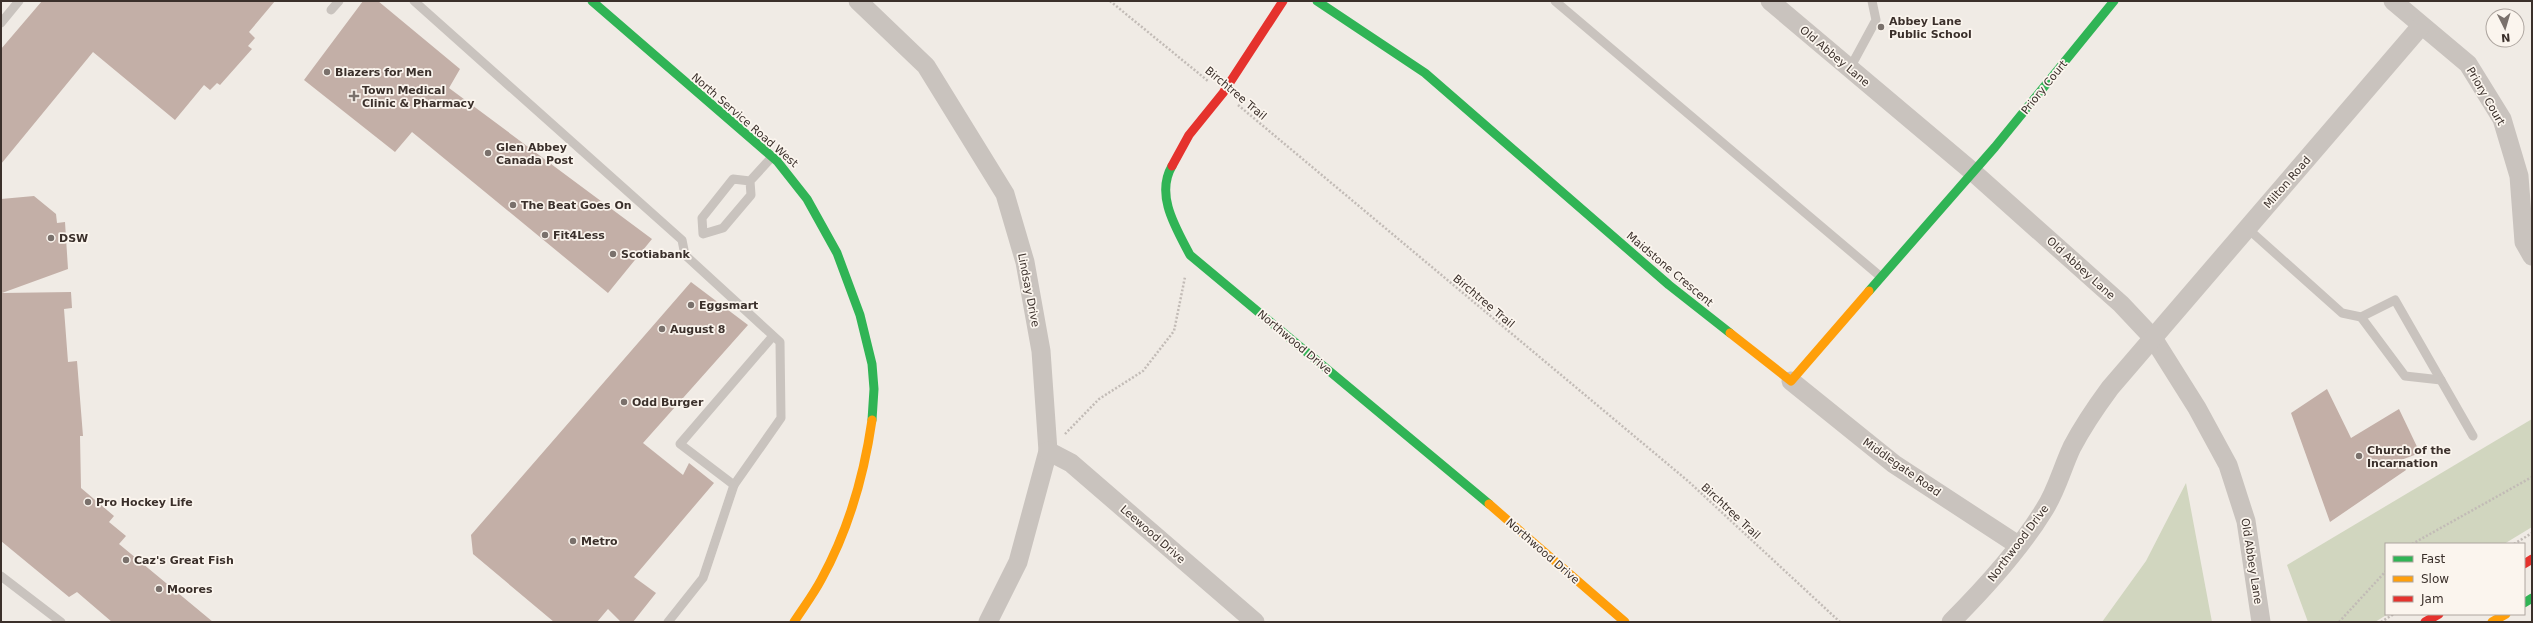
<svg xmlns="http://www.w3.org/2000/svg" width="2533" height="623" font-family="'DejaVu Sans',sans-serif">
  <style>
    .green { fill: #d1d6bf }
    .building { fill: #c3afa7 }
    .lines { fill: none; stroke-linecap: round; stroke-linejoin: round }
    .path { stroke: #c2bbb6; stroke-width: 2.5; stroke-dasharray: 2 2; stroke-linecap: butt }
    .lane { stroke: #c9c3be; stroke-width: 9 }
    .street { stroke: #c9c3be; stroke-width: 19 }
    .fast { stroke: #30b455; stroke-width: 9 }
    .slow { stroke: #ff9f0a; stroke-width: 9 }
    .jam { stroke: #e5322d; stroke-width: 9 }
    .poi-dot { fill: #7a716c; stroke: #fbf5ee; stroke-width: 1.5 }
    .labels { text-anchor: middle; stroke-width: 3.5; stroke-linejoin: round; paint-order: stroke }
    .poi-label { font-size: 11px; font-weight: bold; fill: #3b302b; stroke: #fbf5ee; text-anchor: start }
    .street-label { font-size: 11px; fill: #3b302b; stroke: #fbf5ee }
  </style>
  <rect width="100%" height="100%" fill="#f0ebe5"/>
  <!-- green -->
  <g class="green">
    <path d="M2532,419V527L2504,544H2386V614H2388L2375,622H2308L2287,565Z"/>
    <path d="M2186,483L2212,622H2102L2146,561Z"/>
  </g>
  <!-- building -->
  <g class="building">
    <path d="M42,1H275L249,32L255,38L248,46L252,49L220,85L217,83L210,90L204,85L175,120L93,52L1,164V49Z"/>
    <path d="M363,1H378L460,69L449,88L652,239L608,293L412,132L395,152L304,80Z"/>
    <path d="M34,196L56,214L57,223L65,222L68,269L2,293L71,292L72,308L64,309L68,362L77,361L83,436H80L81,488L114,516L109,522L126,536L119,544L213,622H112L77,592L69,597L1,541V199Z"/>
    <path d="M691,282L748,325L643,443L683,475L689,463L714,483L634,577L656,593L633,622H621L608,609L597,622H554L473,554L471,535Z"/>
    <path d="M2327,389L2351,438L2399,409L2420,453L2401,460L2406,470L2330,522L2291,413Z"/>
  </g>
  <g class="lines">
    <!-- path -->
    <g class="path">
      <path d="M1110,1L1208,81"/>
      <path d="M1238,105L1688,481L1840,622"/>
      <path d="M1065,434L1099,399L1143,371L1174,331L1185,277"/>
      <path d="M2412,544L2532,477"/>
      <path d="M2514,544L2532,533"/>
      <path d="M2339,622L2386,571"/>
      <path d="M2381,622L2394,614"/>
    </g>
    <!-- lane -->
    <g class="lane">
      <path d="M414,1L682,240L685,255L780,342L781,418L734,485L680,444L773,336"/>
      <path d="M1555,1L1881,277"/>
      <path d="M331,10L339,1"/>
      <path d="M1,23L19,1"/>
      <path d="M1850,68L1876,20L1872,1"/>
      <path d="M750,181L733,179L702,218L703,234L723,228L751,195L750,181L772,157"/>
      <path d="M2247,228L2342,313L2361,317L2395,300L2473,436"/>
      <path d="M2361,317L2405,376L2441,380"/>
      <path d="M1,576L61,622"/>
      <path d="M668,622L703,578L734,485"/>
    </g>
    <!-- street -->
    <g class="street">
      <path d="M858,1L926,66L1005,194L1025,262L1041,351L1048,451L1018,562L988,622"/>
      <path d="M1770,1L1973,172L2121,304L2153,338L2197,408L2228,465L2246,521L2261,622"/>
      <path d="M2393,1L2468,64L2502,119L2519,176L2524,242L2532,256"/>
      <path d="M1791,381L1894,464L2018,545"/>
      <path d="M1048,451L1071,463L1255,622"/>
      <path d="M1951,622C1984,589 2019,551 2044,510C2057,490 2062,468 2072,447C2083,426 2096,407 2110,388L2421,26"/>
    </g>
    <!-- fast -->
    <g class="fast">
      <path d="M592,1L777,161L807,199L837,253L860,315L872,364L874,389L872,420"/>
      <path d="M1317,1L1425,73L1669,285L1730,333"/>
      <path d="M1172,166C1155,195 1176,228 1190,255L1489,504"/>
      <path d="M1869,291L1995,147L2114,1"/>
      <path d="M2524,603L2532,598"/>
    </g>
    <!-- slow -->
    <g class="slow">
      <path d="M1730,333L1791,381L1869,291"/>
      <path d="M1489,504L1625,622"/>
      <path d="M794,622C803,608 813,595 821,580C848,531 864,476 872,420"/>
      <path d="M2492,622L2506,614"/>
    </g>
    <!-- jam -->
    <g class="jam">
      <path d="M1172,166L1189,135L1223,93L1283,1"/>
      <path d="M2524,564L2532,559"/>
      <path d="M2425,622L2439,614"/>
    </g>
  </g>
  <!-- markers -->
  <g class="poi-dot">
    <circle cx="1881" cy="27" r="4"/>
    <circle cx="327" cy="72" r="4"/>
    <path d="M352 90h4v4h4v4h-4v4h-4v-4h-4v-4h4z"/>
    <circle cx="488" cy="153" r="4"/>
    <circle cx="513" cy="205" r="4"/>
    <circle cx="545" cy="235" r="4"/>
    <circle cx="51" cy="238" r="4"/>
    <circle cx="613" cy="254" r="4"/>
    <circle cx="691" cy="305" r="4"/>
    <circle cx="662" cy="329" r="4"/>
    <circle cx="624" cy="402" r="4"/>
    <circle cx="2359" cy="456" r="4"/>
    <circle cx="88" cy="502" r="4"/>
    <circle cx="573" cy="541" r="4"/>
    <circle cx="126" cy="560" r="4"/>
    <circle cx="159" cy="589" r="4"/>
  </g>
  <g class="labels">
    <!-- poi labels -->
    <g class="poi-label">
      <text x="1889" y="25">Abbey Lane<tspan x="1889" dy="13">Public School</tspan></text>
      <text x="335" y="76">Blazers for Men</text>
      <text x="362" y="94">Town Medical<tspan x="362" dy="13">Clinic &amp; Pharmacy</tspan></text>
      <text x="496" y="151">Glen Abbey<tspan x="496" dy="13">Canada Post</tspan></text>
      <text x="521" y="209">The Beat Goes On</text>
      <text x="553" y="239">Fit4Less</text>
      <text x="59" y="242">DSW</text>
      <text x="621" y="258">Scotiabank</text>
      <text x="699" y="309">Eggsmart</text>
      <text x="670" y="333">August 8</text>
      <text x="632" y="406">Odd Burger</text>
      <text x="2367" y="454">Church of the<tspan x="2367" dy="13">Incarnation</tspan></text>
      <text x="96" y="506">Pro Hockey Life</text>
      <text x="581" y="545">Metro</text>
      <text x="134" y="564">Caz's Great Fish</text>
      <text x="167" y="593">Moores</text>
    </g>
    <!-- street labels -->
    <g class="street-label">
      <text transform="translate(1835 56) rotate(40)" y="4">Old Abbey Lane</text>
      <text transform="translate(2044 87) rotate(-51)" y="4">Priory Court</text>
      <text transform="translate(1236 93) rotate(40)" y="4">Birchtree Trail</text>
      <text transform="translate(2486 96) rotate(60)" y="4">Priory Court</text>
      <text transform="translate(745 120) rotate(41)" y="4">North Service Road West</text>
      <text transform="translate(2287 182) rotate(-49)" y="4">Milton Road</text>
      <text transform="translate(2081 268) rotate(42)" y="4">Old Abbey Lane</text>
      <text transform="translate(1670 269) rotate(40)" y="4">Maidstone Crescent</text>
      <text transform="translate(1029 290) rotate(79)" y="4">Lindsay Drive</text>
      <text transform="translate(1484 301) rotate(40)" y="4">Birchtree Trail</text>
      <text transform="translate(1295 342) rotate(40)" y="4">Northwood Drive</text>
      <text transform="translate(1902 467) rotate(35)" y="4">Middlegate Road</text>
      <text transform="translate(1731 511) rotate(43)" y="4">Birchtree Trail</text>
      <text transform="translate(1153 534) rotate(41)" y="4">Leewood Drive</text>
      <text transform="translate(2018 543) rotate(-53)" y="4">Northwood Drive</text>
      <text transform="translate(1543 551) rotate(41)" y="4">Northwood Drive</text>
      <text transform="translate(2252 561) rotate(81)" y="4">Old Abbey Lane</text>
    </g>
  </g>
  <!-- border -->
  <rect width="2533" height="623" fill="none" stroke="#3b302b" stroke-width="4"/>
  <!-- legend -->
  <rect x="2385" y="543" width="140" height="72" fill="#fbf5ee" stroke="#aea6a0"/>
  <rect x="2393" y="556" width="20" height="6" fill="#30b455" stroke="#aea6a0"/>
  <text x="2421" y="563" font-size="12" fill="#3b302b">Fast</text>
  <rect x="2393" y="576" width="20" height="6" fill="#ff9f0a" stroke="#aea6a0"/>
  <text x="2421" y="583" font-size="12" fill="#3b302b">Slow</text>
  <rect x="2393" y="596" width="20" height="6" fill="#e5322d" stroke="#aea6a0"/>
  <text x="2421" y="603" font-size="12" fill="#3b302b">Jam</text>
  <!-- north arrow -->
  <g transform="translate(2505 28) rotate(175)"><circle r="19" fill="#fbf5ee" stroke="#aea6a0"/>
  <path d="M0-3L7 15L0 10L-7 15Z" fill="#7a716c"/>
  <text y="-6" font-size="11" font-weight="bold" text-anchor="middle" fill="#3b302b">N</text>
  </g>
</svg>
